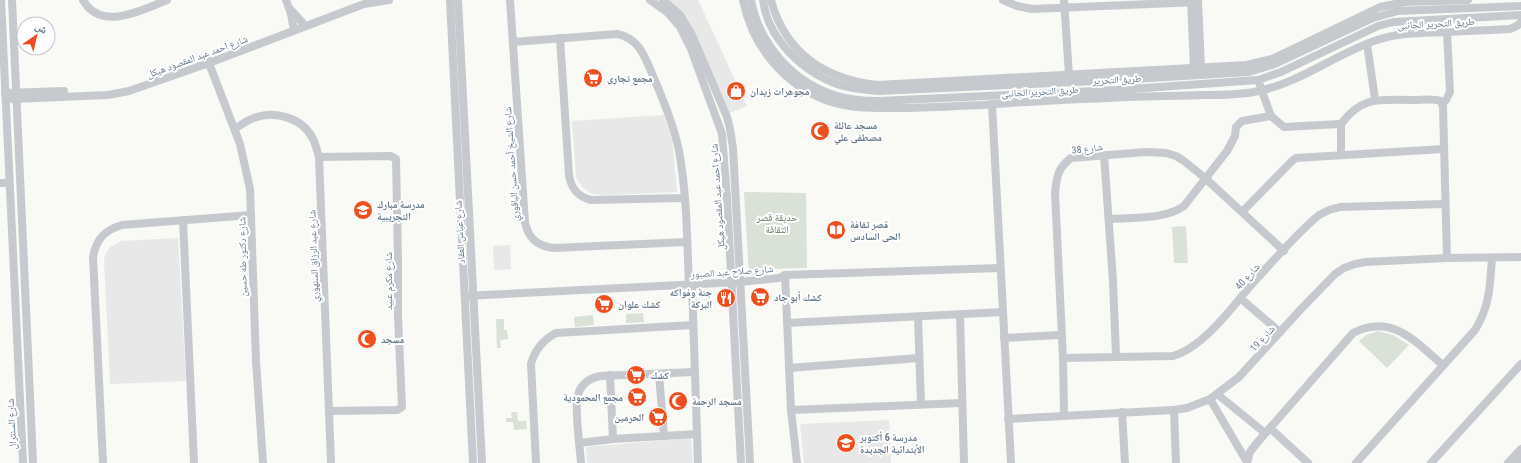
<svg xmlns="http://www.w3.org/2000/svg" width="1521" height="463" font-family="'Roboto Condensed','Noto Naskh Arabic',sans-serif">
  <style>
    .built { fill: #e7e8e7 }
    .green { fill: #dae1d7 }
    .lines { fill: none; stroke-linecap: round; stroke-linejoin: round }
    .minor { stroke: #c6cace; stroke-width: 8 }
    .labels { text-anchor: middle; stroke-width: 4; stroke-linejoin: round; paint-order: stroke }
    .street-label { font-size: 10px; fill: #657989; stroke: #fff }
    .poi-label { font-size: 10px; font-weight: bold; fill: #657989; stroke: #fff; text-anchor: start }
    .park-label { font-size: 10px; fill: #667a61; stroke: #fff }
  </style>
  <rect width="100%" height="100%" fill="#f9f9f6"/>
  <!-- built -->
  <g class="built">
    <path d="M669,0H698L747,106L729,113L675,6Z"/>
    <path d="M664,115L672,139L677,192L605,195L592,194L583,188L576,178L572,121Z"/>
    <path d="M178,238L186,381L110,384L104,260L105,255L110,247L121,241Z"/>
    <path d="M510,245L511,269L494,270L493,246Z"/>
    <path d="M889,420L891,463H804L800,424Z"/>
    <path d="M691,438L693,463H587L586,447Z"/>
  </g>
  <!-- green -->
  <g class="green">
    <path d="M744,192L806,193L807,268L769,269L762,275H749Z"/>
    <path d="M1186,226L1188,263H1174L1172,227Z"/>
    <path d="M643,313L644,322L626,323V314Z"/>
    <path d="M593,315L594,325L575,327L574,317Z"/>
    <path d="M496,319H504V330H507L508,339L500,340L501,348H497Z"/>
    <path d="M1378,331L1393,335L1409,345L1387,368L1359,341L1366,335Z"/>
    <path d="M511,412H517L518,421H526L527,429L514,430L513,422H506V418H512Z"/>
  </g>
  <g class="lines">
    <!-- minor -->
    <g class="minor">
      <path d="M1,0L23,463"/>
      <path d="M12,0L33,463"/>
      <path d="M83,0C101,32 142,10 167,0"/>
      <path d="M286,0L291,14L293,25"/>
      <path d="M450,0L473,463"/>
      <path d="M458,0L482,463"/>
      <path d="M510,0L525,222C528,238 537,246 553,248L687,242"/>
      <path d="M650,0L667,12L680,27L691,49L722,134L727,198L741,463"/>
      <path d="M663,0L680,15L692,35L727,117L730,129L733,148L750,463"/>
      <path d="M743,0C752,46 784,85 828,101C852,109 874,108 899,108C927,108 954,106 982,105C1031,101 1080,99 1129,97C1154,96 1179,96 1204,95C1221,95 1238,95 1254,92C1299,84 1335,54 1377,40C1400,32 1423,33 1447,32C1468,31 1489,30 1510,29L1517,26L1521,22"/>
      <path d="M751,0C759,43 791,81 834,95C849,100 863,101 879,101L1117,90L1258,80L1281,72L1378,26L1393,22L1521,15"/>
      <path d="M763,0C768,39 802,71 837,84C851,89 865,90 879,91L1117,80L1249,72L1275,64L1373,18L1398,11L1521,6"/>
      <path d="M771,0C785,53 825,79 877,85L1247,65L1272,59L1380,7L1405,2L1468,0"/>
      <path d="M1003,0L1017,6L1032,9L1198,2"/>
      <path d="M1064,0L1069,75"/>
      <path d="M1191,0L1194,68"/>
      <path d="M1198,0L1201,68"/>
      <path d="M290,9L302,22"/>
      <path d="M560,38L569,175C571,188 578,197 591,200L684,198"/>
      <path d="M513,42L617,34C639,38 645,57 653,76C663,99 674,125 679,151C687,194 687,241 689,285"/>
      <path d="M1367,44L1375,99"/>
      <path d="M207,58L240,144L250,189L256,361L263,463"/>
      <path d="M1258,80L1271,116L1284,127L1341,124"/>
      <path d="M5,93L64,91"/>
      <path d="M12,99L108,95L129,91L209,63L364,4L389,0"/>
      <path d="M1443,103L1446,100L1450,92L1447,32"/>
      <path d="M992,104L1011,463"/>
      <path d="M235,129C241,125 247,120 254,118C275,110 303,118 313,139C316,145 317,151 319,157L331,463"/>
      <path d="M1104,155L1113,281L1116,356"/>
      <path d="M1341,155V124C1363,95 1380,100 1413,100C1421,100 1432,98 1441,101L1443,107L1447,258"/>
      <path d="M319,157L391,156L396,159L398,261V316L402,407L397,410L329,411"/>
      <path d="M0,183H9"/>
      <path d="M1242,212L1292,161L1296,158L1443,149"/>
      <path d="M1109,219C1133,217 1164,220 1184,206L1227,151L1235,136L1236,127L1242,121L1271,116"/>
      <path d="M183,220L194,463"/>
      <path d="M785,275L791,410L797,463"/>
      <path d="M692,285L698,463"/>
      <path d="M465,296L740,282L779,278L785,275L1000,268"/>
      <path d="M1240,298L1280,332"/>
      <path d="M960,315L964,463"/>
      <path d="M918,317L921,404"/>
      <path d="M787,323L1003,312"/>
      <path d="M1004,338L1061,335"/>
      <path d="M1063,358L1173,356C1203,348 1233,306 1253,283C1274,260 1295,235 1319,215L1329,210L1340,207L1445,204"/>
      <path d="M789,368L919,358"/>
      <path d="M659,374L664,436"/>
      <path d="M610,375L613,439"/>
      <path d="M1217,394L1265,433"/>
      <path d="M1210,399L1247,462"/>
      <path d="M791,410L962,403"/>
      <path d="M1174,410L1176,463"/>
      <path d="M1122,412L1125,463"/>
      <path d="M1064,416L1063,358L1055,193C1057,177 1057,169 1071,158L1146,152L1166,153L1176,156L1184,161L1205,178L1284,251"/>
      <path d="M1008,419L1174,410L1187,408L1210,399L1239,377L1301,309L1335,274L1344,268L1355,264L1366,262L1447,258L1521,257"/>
      <path d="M1270,428L1308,463"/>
      <path d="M579,443L613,439L697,434"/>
      <path d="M103,463L93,257C96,239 105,230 122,225L251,215"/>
      <path d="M536,463L531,364C535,349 543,340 556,333L693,325"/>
      <path d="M581,463C580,446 574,410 578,395C581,384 590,378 600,376L695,372"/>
      <path d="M1247,463L1250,452L1256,444L1353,333C1392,313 1414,341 1443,365"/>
      <path d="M1356,463L1475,330C1490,306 1490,285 1492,258"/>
      <path d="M1431,463L1521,364"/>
      <path d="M1508,463L1521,449"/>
      <path d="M1517,463L1521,458"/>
    </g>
  </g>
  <!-- icons -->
  <defs>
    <symbol id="supermarket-disc" viewBox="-11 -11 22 22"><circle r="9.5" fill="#ef4e1f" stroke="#fff"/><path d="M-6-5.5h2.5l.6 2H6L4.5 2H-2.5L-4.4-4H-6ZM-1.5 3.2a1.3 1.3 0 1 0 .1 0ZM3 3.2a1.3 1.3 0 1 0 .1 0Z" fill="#fff"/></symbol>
    <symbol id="shop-disc" viewBox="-11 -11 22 22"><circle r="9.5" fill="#ef4e1f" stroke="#fff"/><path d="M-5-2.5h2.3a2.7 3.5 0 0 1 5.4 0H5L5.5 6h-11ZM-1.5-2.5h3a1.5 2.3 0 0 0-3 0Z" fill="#fff"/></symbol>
    <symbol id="mosque-disc" viewBox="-11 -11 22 22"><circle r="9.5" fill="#ef4e1f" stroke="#fff"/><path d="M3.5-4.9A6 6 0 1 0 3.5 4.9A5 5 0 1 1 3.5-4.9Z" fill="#fff"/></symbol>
    <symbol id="school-disc" viewBox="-11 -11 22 22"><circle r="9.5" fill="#ef4e1f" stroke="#fff"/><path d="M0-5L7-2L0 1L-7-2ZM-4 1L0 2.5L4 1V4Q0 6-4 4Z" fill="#fff"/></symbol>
    <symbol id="library-disc" viewBox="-11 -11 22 22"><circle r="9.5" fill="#ef4e1f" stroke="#fff"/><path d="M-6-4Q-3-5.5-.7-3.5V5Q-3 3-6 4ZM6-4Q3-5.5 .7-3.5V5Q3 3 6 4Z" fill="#fff"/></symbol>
    <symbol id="restaurant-disc" viewBox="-11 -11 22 22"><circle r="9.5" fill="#ef4e1f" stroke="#fff"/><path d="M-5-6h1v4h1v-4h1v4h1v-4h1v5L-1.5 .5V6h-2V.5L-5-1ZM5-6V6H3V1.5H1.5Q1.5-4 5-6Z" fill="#fff"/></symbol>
  </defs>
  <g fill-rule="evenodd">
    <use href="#supermarket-disc" x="582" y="67" width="22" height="22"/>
    <use href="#shop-disc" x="725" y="80" width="22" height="22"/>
    <use href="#mosque-disc" x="809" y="120" width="22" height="22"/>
    <use href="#school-disc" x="352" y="199" width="22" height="22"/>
    <use href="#library-disc" x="825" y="219" width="22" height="22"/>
    <use href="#supermarket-disc" x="749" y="286" width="22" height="22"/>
    <use href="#restaurant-disc" x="715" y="287" width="22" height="22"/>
    <use href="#supermarket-disc" x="593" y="293" width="22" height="22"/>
    <use href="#mosque-disc" x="356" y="328" width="22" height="22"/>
    <use href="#supermarket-disc" x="625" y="364" width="22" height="22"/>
    <use href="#supermarket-disc" x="626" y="386" width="22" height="22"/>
    <use href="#mosque-disc" x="667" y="390" width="22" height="22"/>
    <use href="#supermarket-disc" x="647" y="406" width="22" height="22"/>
    <use href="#school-disc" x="835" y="432" width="22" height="22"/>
  </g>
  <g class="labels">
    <!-- street labels -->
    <g class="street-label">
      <text transform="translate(1436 23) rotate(-3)" y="4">طريق التحرير الجانبى</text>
      <text transform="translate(197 56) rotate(-20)" y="4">شارع احمد عبد المقصود هيكل</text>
      <text transform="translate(1117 79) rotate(-3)" y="4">طريق التحرير</text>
      <text transform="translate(1040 91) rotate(-3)" y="4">طريق التحرير الجانبى</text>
      <text transform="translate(1087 148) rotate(-7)" y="4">شارع 38</text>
      <text transform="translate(511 164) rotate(-94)" y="4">شارع الشيخ أحمد حسن الباقوري</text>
      <text transform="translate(717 197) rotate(-94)" y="4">شارع احمد عبد المقصود هيكل</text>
      <text transform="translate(459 232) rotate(-93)" y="4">شارع عباس العقاد</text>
      <text transform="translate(313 256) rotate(-92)" y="4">شارع عبد الرزاق السنهوري</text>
      <text transform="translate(242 257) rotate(-91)" y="4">شارع دكتور طه حسين</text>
      <text transform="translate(732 271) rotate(-4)" y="4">شارع صلاح عبد الصبور</text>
      <text transform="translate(1247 276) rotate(-48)" y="4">شارع 40</text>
      <text transform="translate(388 281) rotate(-90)" y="4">شارع مكرم عبيد</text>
      <text transform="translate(1262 338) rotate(-48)" y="4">شارع 19</text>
      <text transform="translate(11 424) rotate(-93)" y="4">شارع السنترال</text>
    </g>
    <!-- poi labels -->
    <g class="poi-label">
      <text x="607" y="82">مجمع تجارى</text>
      <text x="750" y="95">مجوهرات زيدان</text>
      <text x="834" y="129">مسجد عائلة<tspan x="834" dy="12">مصطفى علي</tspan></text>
      <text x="377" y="208">مدرسة مبارك<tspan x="377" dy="12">التجريبية</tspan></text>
      <text x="850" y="228">قصر ثقافة<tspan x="850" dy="12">الحى السادس</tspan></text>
      <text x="712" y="296" text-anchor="end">جنة وفواكه<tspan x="712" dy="12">البركة</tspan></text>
      <text x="774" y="301">كشك أبو جاد</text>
      <text x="618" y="308">كشك علوان</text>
      <text x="381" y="343">مسجد</text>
      <text x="650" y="379">كشك</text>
      <text x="623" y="401" text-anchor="end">مجمع المحمودية</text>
      <text x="692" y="405">مسجد الرحمة</text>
      <text x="644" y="421" text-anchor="end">الحرمين</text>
      <text x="860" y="441">مدرسة 6 أكتوبر<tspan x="860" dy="12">الأبتدائية الجديدة</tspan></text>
    </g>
    <!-- park labels -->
    <g class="park-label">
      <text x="777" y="221">حديقة قصر<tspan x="777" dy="12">الثقافة</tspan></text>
    </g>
  </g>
  <!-- north arrow -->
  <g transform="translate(36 36) rotate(34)"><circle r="19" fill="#ffffff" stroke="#c1c9d0"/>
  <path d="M0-3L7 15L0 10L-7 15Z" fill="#ef4e1f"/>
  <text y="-6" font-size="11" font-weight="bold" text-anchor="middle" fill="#657989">ش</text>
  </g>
</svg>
